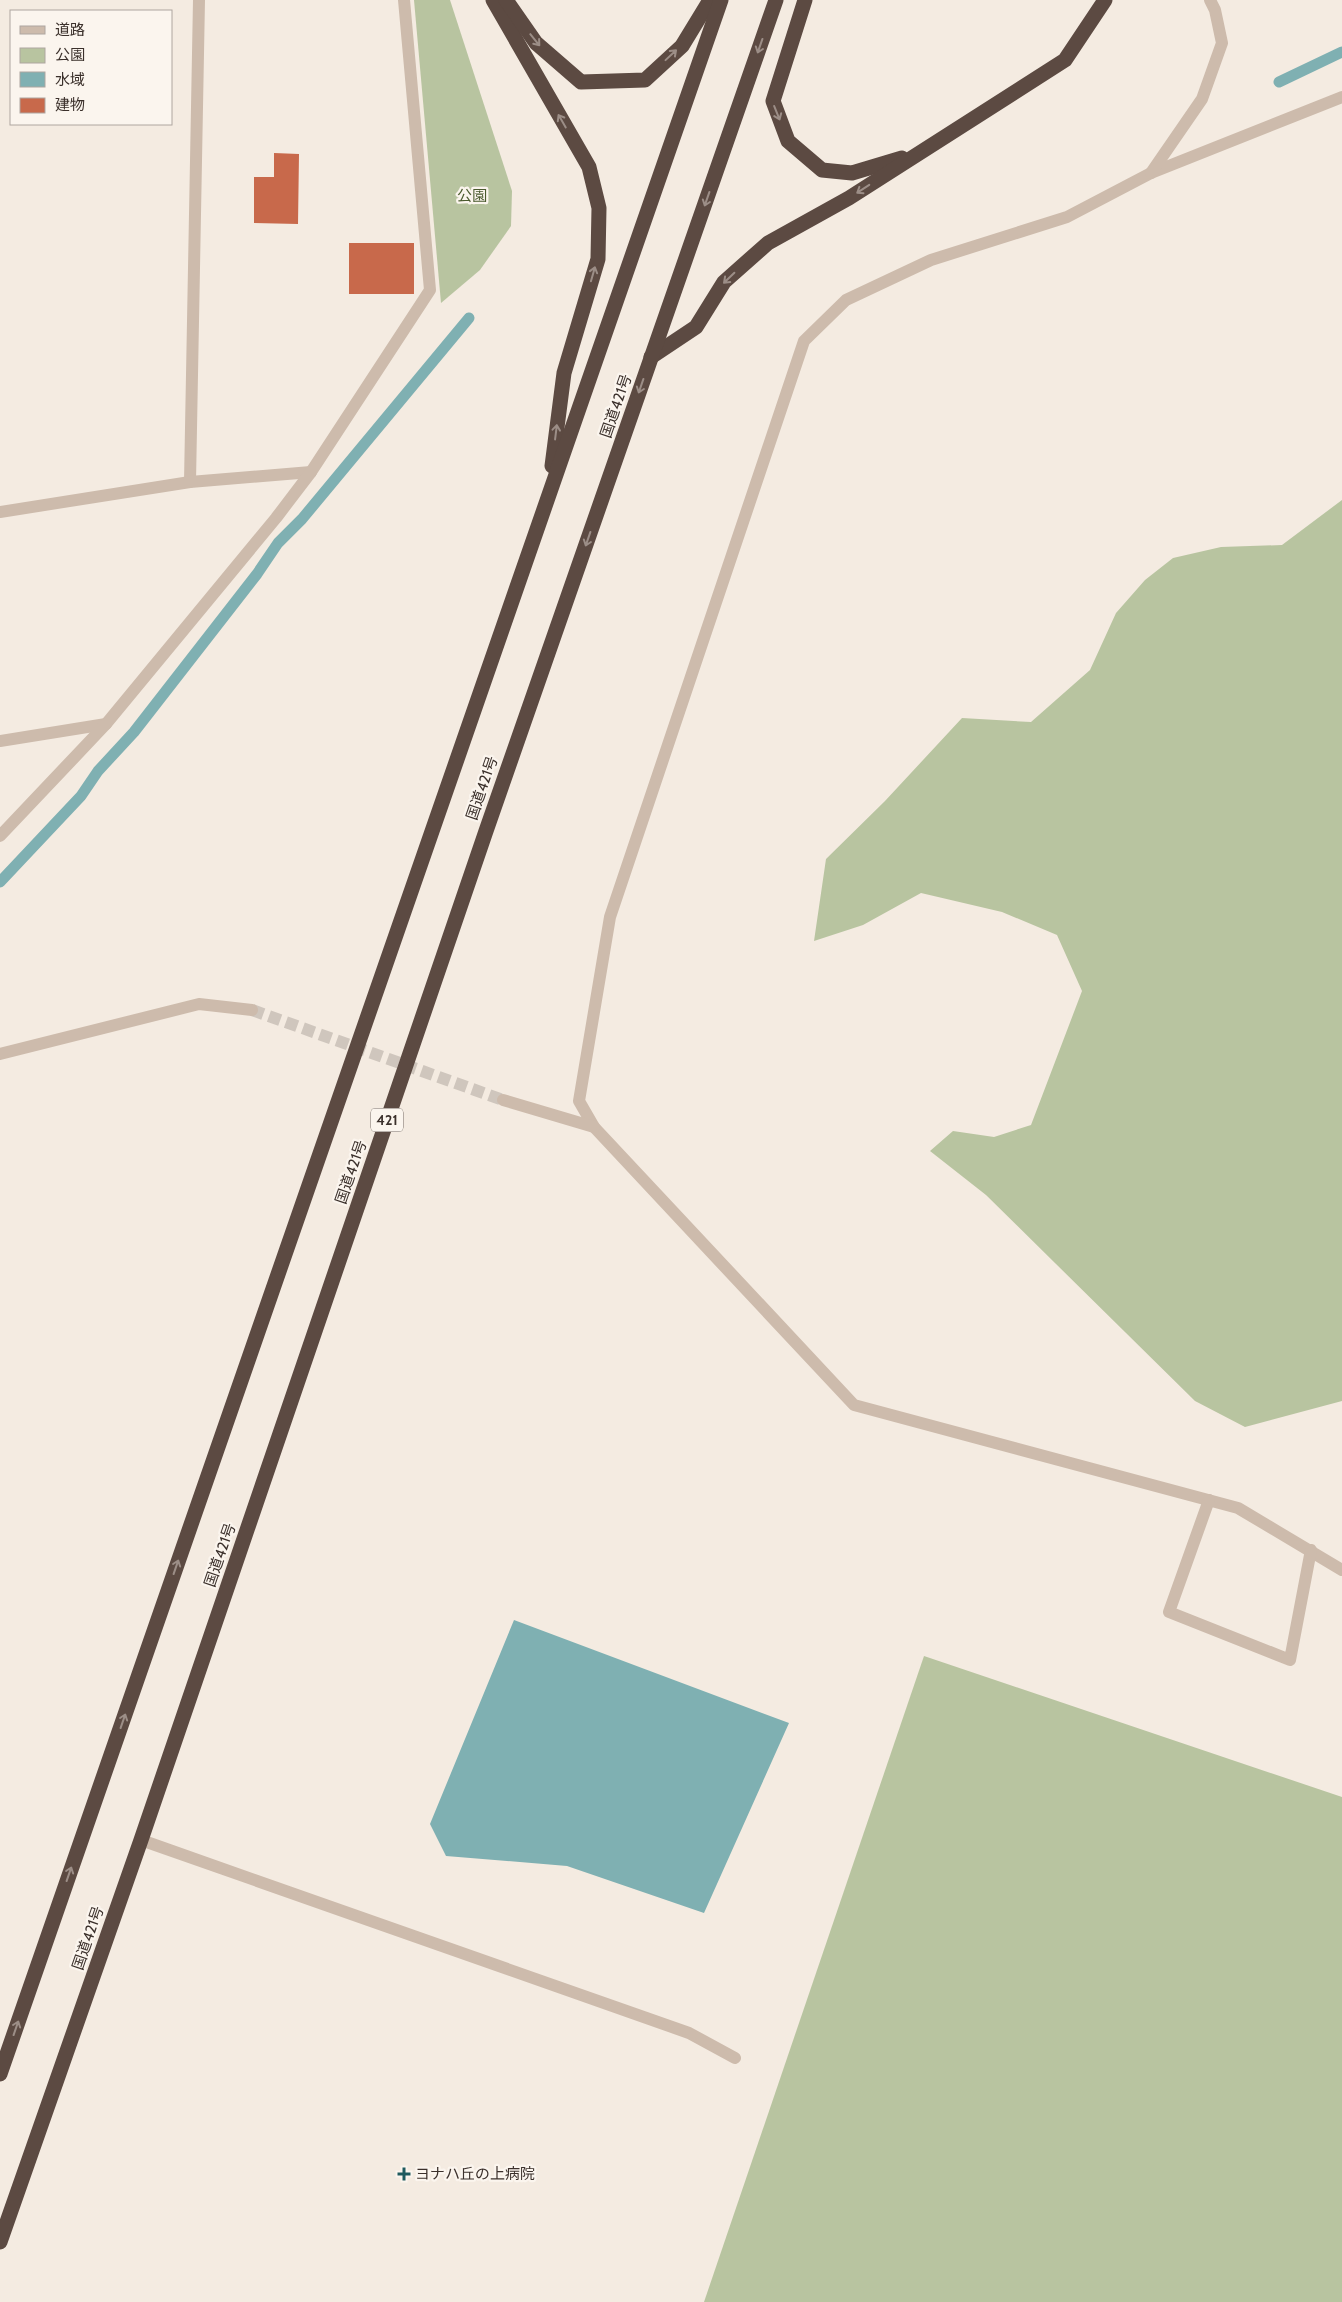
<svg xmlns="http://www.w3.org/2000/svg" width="1342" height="2302" font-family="Cabin,'Noto Sans JP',sans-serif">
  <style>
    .green { fill: #b8c4a0 }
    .water { fill: #7fb0b2 }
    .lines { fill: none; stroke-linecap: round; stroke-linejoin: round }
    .stream { stroke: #7fb0b2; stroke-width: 11 }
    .building { fill: #c8694b }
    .minor-tunnel { stroke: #cfc6bd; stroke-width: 12; stroke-dasharray: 12 6; stroke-linecap: butt }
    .minor { stroke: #cdbbac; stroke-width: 12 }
    .highway { stroke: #5c4a42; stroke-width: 15 }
    .oneway { stroke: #9c8e87 }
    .poi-dot { fill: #1f5a5e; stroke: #fbf5ee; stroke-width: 2 }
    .labels { text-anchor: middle; stroke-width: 4.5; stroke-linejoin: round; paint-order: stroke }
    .shield { fill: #fbf5ee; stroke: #756b66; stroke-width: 1 }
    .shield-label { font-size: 14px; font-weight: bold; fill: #3b302b }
    .park-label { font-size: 15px; fill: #4a5a2e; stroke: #fbf5ee }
    .street-label { font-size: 15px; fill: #3b302b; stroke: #fbf5ee }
    .poi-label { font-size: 15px; fill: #3b302b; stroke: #fbf5ee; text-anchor: start }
  </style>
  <rect width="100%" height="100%" fill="#f4ebe1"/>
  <!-- green -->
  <g class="green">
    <path d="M414,0H450L512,191L511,226L480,270L441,303Z"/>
    <path d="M1342,500V1401L1245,1427L1195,1401L986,1195L930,1151L953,1131L994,1137L1031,1125L1082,991L1057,935L1002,912L921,893L863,925L814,941L826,859L885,801L962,718L1031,722L1090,670L1116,613L1145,580L1173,558L1221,547L1282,545Z"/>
    <path d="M924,1656L1342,1797V2302H704Z"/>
  </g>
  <!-- water -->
  <path class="water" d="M514,1620L789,1723L704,1913L567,1866L446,1856L430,1824Z"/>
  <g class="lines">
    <!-- stream -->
    <g class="stream">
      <path d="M1279,82L1342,52"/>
      <path d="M0,882L81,796L98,771L134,732L257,574L278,543L302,519L469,318"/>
    </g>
  </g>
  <!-- building -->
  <g class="building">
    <path d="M274,153L299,154L298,224L254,223V177H274Z"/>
    <rect x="349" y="243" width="65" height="51"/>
  </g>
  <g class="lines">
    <!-- minor-tunnel -->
    <path class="minor-tunnel" d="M252,1010L503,1100"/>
    <!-- minor -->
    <g class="minor">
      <path d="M1342,97L1151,173L1067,217L931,260L846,300L804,341L610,917L579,1101L594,1127L854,1405L1238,1508L1342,1570"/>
      <path d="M1151,173L1202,99L1222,43L1215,10L1210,0"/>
      <path d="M190,482L199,0"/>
      <path d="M0,512L190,482L311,472"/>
      <path d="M0,741L106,724"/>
      <path d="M0,836L106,724L276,518L311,472L430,290L404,0"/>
      <path d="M0,1054L199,1004L252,1010"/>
      <path d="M503,1100L594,1127"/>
      <path d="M1209,1500L1169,1612L1290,1660L1311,1550"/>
      <path d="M141,1840L689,2033L735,2058"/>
    </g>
    <!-- highway -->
    <g class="highway">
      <path d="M493,0L589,167L599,208L598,259L564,373L552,466"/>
      <path d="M506,0L536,43L581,82L645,80L682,46L710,0"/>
      <path d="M805,0L773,101L788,141L822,170L852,173L902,158"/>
      <path d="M651,357L696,327L724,282L768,243L849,198L1065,60L1105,0"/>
      <path d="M0,2074L721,0"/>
      <path d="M0,2242L141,1840L486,831L776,0"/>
    </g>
  </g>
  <!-- one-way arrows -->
  <defs><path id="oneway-shaft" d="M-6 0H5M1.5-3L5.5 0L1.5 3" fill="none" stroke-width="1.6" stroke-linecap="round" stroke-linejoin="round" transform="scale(1.25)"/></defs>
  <g class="oneway">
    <use href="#oneway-shaft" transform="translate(535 40) rotate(51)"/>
    <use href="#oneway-shaft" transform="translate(760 46) rotate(109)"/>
    <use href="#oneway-shaft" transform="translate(671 55) rotate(-43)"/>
    <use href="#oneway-shaft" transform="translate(777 113) rotate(68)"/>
    <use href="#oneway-shaft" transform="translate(562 121) rotate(-120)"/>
    <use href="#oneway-shaft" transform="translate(863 189) rotate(147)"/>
    <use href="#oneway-shaft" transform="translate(707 199) rotate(109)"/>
    <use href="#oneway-shaft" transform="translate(593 274) rotate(-74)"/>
    <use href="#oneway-shaft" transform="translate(729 278) rotate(136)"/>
    <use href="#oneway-shaft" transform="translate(641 386) rotate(109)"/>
    <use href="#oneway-shaft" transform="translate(556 432) rotate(-83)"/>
    <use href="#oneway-shaft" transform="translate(588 539) rotate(109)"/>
    <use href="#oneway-shaft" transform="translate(176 1567) rotate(-71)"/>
    <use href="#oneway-shaft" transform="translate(123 1721) rotate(-71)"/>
    <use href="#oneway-shaft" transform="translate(69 1874) rotate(-71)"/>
    <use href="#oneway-shaft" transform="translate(16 2028) rotate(-71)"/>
  </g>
  <!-- markers -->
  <path class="poi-dot" d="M401.5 2166.5h5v5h5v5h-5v5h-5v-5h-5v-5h5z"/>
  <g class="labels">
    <!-- shield labels -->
    <rect class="shield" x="371" y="1108.5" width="32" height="23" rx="4"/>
    <g class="shield-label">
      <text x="387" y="1125">421</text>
    </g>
    <!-- park labels -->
    <g class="park-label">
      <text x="472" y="201">公園</text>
    </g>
    <!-- street labels -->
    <g class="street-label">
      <text transform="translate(616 406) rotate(-71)" y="5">国道421号</text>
      <text transform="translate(482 788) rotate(-71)" y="5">国道421号</text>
      <text transform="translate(351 1172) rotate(-71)" y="5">国道421号</text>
      <text transform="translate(220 1555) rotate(-71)" y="5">国道421号</text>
      <text transform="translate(88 1938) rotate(-71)" y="5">国道421号</text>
    </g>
    <!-- poi labels -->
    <g class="poi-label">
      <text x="415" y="2179">ヨナハ丘の上病院</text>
    </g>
  </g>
  <!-- legend -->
  <rect x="10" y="10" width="162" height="115" fill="#fbf5ee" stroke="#aea6a0"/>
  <rect x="20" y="26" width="25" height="8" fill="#cdbbac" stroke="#aea6a0"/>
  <text x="55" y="35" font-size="15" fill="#3b302b">道路</text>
  <rect x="20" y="48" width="25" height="15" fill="#b8c4a0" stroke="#aea6a0"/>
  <text x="55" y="60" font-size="15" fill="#3b302b">公園</text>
  <rect x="20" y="72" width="25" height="15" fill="#7fb0b2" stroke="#aea6a0"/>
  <text x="55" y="85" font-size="15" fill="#3b302b">水域</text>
  <rect x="20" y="98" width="25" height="15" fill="#c8694b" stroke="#aea6a0"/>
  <text x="55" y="110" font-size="15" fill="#3b302b">建物</text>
</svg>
